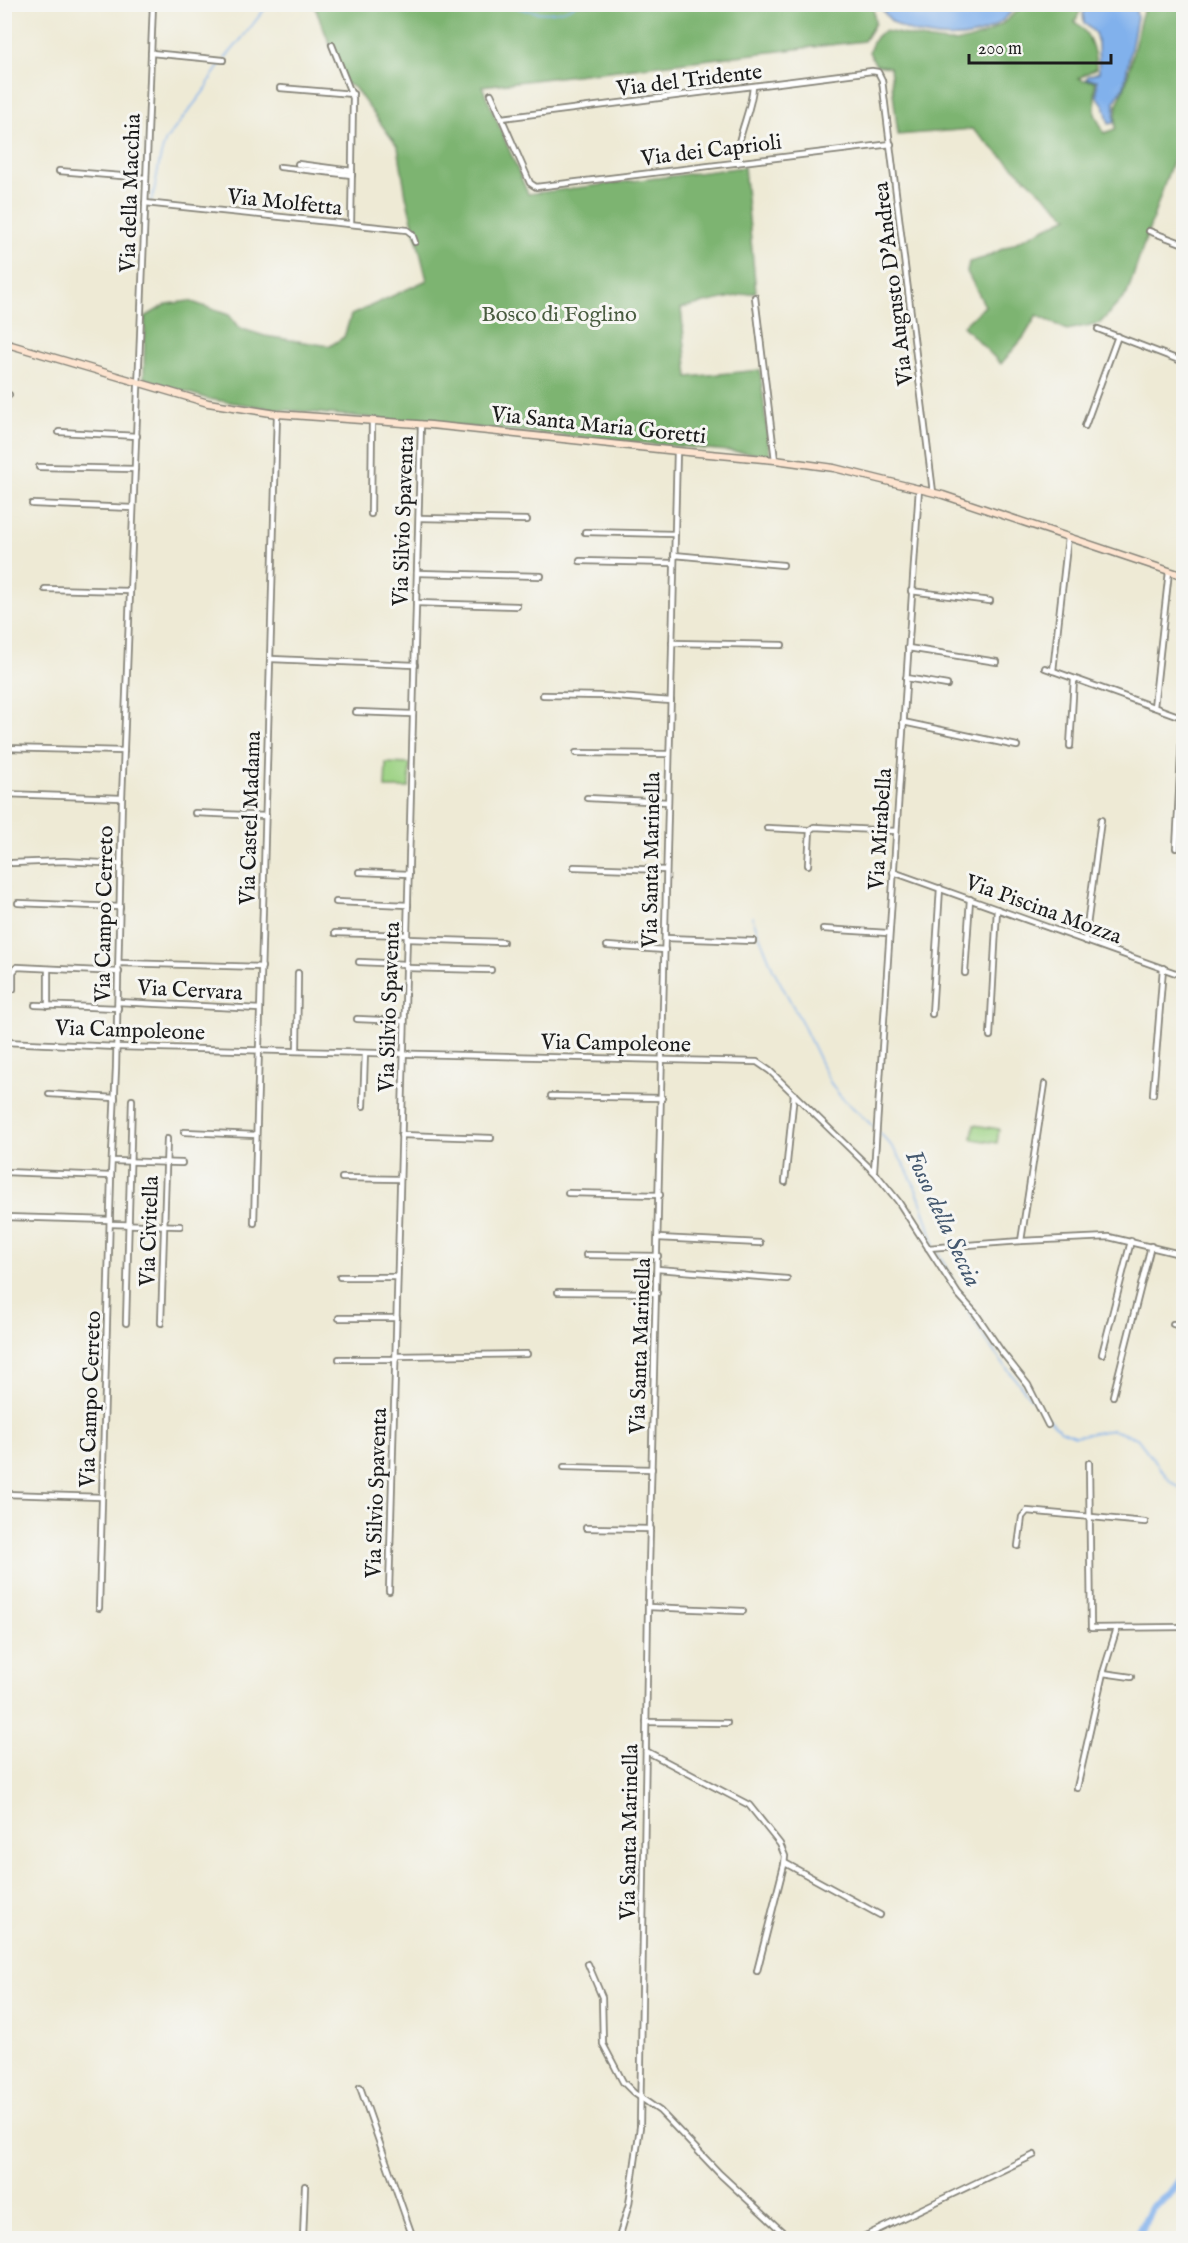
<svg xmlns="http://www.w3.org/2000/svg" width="1188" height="2243" font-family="'IM FELL English',serif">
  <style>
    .green { fill: #9cd283; stroke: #5c7750; stroke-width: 1.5 }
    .forest { fill: #7db471; stroke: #4c6846; stroke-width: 1.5 }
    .water { fill: #81b1ec; stroke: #4e6684; stroke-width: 1.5 }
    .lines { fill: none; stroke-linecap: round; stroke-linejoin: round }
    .stream { stroke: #81b1ec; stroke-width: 1.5 }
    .river { stroke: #81b1ec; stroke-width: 8 }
    .street-casing { stroke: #858378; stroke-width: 8 }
    .secondary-casing { stroke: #858378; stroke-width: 9 }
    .street { stroke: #fff; stroke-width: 4.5 }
    .secondary { stroke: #fde4d0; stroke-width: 6 }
    .labels { text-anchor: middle; stroke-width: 6; stroke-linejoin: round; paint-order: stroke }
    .street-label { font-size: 22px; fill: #1c1c1c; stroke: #f6f6f2 }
    .park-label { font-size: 22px; fill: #495c40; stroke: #f6f6f2 }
    .water-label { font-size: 24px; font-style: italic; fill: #44586f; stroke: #f6f6f2 }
  </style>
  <rect width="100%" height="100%" fill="#f6f6f2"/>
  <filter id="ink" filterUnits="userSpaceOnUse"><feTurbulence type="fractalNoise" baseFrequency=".0167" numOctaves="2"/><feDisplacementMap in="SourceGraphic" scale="12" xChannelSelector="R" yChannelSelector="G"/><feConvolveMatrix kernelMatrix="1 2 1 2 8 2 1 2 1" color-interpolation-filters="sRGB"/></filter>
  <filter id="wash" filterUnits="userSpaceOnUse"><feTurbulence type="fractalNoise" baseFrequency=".008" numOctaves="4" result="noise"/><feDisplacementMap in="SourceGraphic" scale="24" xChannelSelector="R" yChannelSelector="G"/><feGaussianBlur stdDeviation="1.35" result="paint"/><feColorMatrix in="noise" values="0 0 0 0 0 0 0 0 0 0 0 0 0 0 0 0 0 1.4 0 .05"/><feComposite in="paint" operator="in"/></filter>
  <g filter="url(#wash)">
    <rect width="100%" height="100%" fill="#eeead5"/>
    <!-- green -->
    <g class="green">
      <path d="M386,763L410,764L409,788H385Z"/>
      <path d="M974,1125L999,1129L997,1143L972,1139Z"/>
    </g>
    <!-- forest -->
    <g class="forest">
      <path d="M314,5H873L875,23L864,41L482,86L528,194L744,167L756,292L681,308L688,377L760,370L770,455L276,409L208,399L144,378L145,317L167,304L189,301L229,315L239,328L265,336L330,346L344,337L351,315L427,280L406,196L398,147L354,87L346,84Z"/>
      <path d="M1022,5H1083L1075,22C1090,32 1095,51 1096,68L1079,78L1083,80L1095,81V114L1104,133L1115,129L1117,105L1126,84L1141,17L1146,5H1183V130L1127,294L1100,323L1067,330L1037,315L1024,337L1001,364L963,326L985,306L967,272L969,262L984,258L1068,217L972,129L898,135L890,67L876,65L869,52C873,42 875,35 885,31C905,34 930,42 950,42C978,42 1005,26 1022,5Z"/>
    </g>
    <!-- water -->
    <g class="water">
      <path d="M945,5L952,6L962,4L1017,5C1008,17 995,28 980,33C954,43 889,37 881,5Z"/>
      <path d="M1086,5H1135L1137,17L1124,86L1115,101L1114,123L1109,124L1104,105L1097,97V80L1086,79L1088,76L1099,72L1098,43L1095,33L1084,23L1083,14Z"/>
    </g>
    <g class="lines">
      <!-- stream -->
      <g class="stream">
        <path d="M508,4C530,13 556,18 577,4"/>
        <path d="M225,58C241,41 254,22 269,4"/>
        <path d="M151,201C158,182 157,159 166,140L208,86L209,81L222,62"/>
        <path d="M752,917L773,969L801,1021L830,1082L840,1096L876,1129"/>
        <path d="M879,1132C910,1162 923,1204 934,1245"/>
        <path d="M936,1249L961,1295"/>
        <path d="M967,1307C983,1342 1009,1371 1033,1401"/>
        <path d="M1046,1416L1060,1430L1075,1436L1112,1430L1137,1438L1170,1481L1184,1491"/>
      </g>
      <!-- river -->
      <path class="river" d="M1137,2238L1152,2208L1169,2195L1184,2175"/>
    </g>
  </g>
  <g filter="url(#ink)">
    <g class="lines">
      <defs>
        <g id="street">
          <path d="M332,45L353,98L351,224"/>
          <path d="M151,53L223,60"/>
          <path d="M280,88L353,94"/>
          <path d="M491,94L530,183L536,187L891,144"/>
          <path d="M502,118L872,71L878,72L882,80L933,492"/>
          <path d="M737,163C736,136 751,114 753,87"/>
          <path d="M298,164L352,171"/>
          <path d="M280,167L352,175"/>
          <path d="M59,171L146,178"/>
          <path d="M145,203L407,230L412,234L415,242"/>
          <path d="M1149,231L1184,244"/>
          <path d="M755,297L775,460"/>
          <path d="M1098,329L1184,362"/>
          <path d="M4,395H9"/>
          <path d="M1085,426L1118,336"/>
          <path d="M59,432L137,436"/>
          <path d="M39,467L135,469"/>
          <path d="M4,470H5"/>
          <path d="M4,498H6"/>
          <path d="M32,504L133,508"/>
          <path d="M371,514L372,420"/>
          <path d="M419,518L527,520"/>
          <path d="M585,532L675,534"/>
          <path d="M674,555L783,565"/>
          <path d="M580,561L674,563"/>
          <path d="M417,573L541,576"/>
          <path d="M45,589L130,591"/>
          <path d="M911,591L990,601"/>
          <path d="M416,603L517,606"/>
          <path d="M672,643L782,645"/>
          <path d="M908,648L997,662"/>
          <path d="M271,659L415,665"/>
          <path d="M1045,668L1184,718"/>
          <path d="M1053,671L1068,537"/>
          <path d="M906,678L947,685"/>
          <path d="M543,695L603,696L671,701"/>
          <path d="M1154,707L1169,571"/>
          <path d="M356,712L413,714"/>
          <path d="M903,722L1017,746"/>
          <path d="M1070,746L1074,679"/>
          <path d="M4,748L124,751"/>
          <path d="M576,753L669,754"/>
          <path d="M4,794L122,798"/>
          <path d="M587,798L668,802"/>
          <path d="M195,813L266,816"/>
          <path d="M767,828L810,830L814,827L896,831"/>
          <path d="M1176,848L1183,718"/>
          <path d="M12,863L64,861L121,864"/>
          <path d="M808,865L810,830"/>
          <path d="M574,867L666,870"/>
          <path d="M359,872L409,874"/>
          <path d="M893,872L1184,976"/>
          <path d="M336,902L408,905"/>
          <path d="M18,903L120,907"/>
          <path d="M823,929L888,933"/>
          <path d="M335,933L407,935"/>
          <path d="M665,938L753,941"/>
          <path d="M407,939L503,942"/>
          <path d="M1085,941L1101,820"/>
          <path d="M607,946L665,950"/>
          <path d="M359,962L406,964"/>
          <path d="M119,963L262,967"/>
          <path d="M406,968L491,970"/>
          <path d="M965,973L970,899"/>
          <path d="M13,989V972L17,967L119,972"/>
          <path d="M118,1002L260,1009"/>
          <path d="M35,1005L118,1008"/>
          <path d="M48,1006V969"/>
          <path d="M932,1014L940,888"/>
          <path d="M357,1019L404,1021"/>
          <path d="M990,1036L997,909"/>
          <path d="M4,1042L117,1047L757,1062L770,1071L876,1174L898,1201L958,1294L976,1314L1001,1351L1028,1385L1048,1425"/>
          <path d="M297,1050L298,973"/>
          <path d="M49,1094L115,1098"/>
          <path d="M1153,1094L1163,968"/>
          <path d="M551,1096L662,1098"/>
          <path d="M363,1106L365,1053"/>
          <path d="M184,1132L256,1135"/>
          <path d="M401,1135L491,1138"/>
          <path d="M112,1161L182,1163"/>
          <path d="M874,1171L919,488"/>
          <path d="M4,1172L111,1176"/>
          <path d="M342,1178L400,1179"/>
          <path d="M785,1182L794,1094"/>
          <path d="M568,1193L660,1195"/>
          <path d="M4,1217L110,1220"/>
          <path d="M254,1223L277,414"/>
          <path d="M110,1224L180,1226"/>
          <path d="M658,1238L760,1243"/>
          <path d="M1021,1241L1045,1084"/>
          <path d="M928,1248L1021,1241L1109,1237L1184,1255"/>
          <path d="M586,1255L658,1256"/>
          <path d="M657,1269L787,1279"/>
          <path d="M340,1277H397"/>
          <path d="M558,1292L657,1293"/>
          <path d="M339,1318H397"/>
          <path d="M126,1323L132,1100"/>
          <path d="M161,1323L167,1139"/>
          <path d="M1173,1324L1184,1326"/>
          <path d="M1102,1354L1131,1241"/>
          <path d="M396,1356L527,1354"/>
          <path d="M339,1359H396"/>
          <path d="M1113,1396L1151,1246"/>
          <path d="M1089,1463L1091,1628L1184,1627"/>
          <path d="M564,1467L652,1469"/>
          <path d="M4,1494L102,1497"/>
          <path d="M586,1528L651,1529"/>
          <path d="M1018,1546L1022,1517L1027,1511L1145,1522"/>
          <path d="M389,1591L421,424"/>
          <path d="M648,1607L743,1611"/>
          <path d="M99,1608L111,1176L116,1068L122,798L153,4"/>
          <path d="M1103,1673L1131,1677"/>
          <path d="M646,1722L727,1723"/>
          <path d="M646,1751L749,1805L780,1844L785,1856L784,1865L757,1971"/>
          <path d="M1077,1788L1103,1673L1117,1628"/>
          <path d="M785,1863L880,1915"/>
          <path d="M588,1964L602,1997L603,2044L623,2082L634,2093L660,2111L720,2174L789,2238"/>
          <path d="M360,2087L413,2238"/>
          <path d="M303,2238L305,2186"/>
          <path d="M619,2238L629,2204L640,2127L648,1607L677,451"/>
          <path d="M861,2238L1034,2155"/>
        </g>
        <path id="secondary" d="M4,343L208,403L277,414L431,425L677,451L775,460L834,468L943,495L1184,576"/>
      </defs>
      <!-- street casing -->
      <use href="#street" class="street-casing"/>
      <!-- secondary casing -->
      <use href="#secondary" class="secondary-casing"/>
      <!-- street -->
      <use href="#street" class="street"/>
      <!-- secondary -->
      <use href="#secondary" class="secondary"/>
    </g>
  </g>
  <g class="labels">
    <!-- street labels -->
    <g class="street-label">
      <text transform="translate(689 79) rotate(-7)" y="8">Via del Tridente</text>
      <text transform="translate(711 149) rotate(-7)" y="8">Via dei Caprioli</text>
      <text transform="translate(129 193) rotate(-88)" y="8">Via della Macchia</text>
      <text transform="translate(285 201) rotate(6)" y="8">Via Molfetta</text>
      <text transform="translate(892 284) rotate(-97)" y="8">Via Augusto D'Andrea</text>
      <text transform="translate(599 424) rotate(6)" y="8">Via Santa Maria Goretti</text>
      <text transform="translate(402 521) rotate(-88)" y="8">Via Silvio Spaventa</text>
      <text transform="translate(249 818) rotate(-88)" y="8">Via Castel Madama</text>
      <text transform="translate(879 829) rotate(-86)" y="8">Via Mirabella</text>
      <text transform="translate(650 860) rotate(-89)" y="8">Via Santa Marinella</text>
      <text transform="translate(1044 908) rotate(20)" y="8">Via Piscina Mozza</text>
      <text transform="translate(103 914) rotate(-89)" y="8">Via Campo Cerreto</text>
      <text transform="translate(190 989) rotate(3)" y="8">Via Cervara</text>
      <text transform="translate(388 1007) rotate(-88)" y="8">Via Silvio Spaventa</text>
      <text transform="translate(130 1029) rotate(2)" y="8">Via Campoleone</text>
      <text transform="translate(616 1042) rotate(1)" y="8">Via Campoleone</text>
      <text transform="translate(148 1231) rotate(-88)" y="8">Via Civitella</text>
      <text transform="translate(639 1346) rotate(-88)" y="8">Via Santa Marinella</text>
      <text transform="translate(89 1399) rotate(-88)" y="8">Via Campo Cerreto</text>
      <text transform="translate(375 1493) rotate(-88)" y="8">Via Silvio Spaventa</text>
      <text transform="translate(628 1832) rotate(-89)" y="8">Via Santa Marinella</text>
    </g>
    <!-- park labels -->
    <g class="park-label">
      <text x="559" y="321">Bosco di Foglino</text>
    </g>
    <!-- water labels -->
    <g class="water-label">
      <text transform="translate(944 1218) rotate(65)" y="8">Fosso della Seccia</text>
    </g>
  </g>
  <!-- margin -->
  <rect width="1188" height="2243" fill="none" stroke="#f6f6f2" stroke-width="24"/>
  <!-- scale -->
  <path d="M969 54v9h142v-9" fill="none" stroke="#1c1c1c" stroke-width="3"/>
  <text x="978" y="54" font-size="18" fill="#1c1c1c" stroke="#f6f6f2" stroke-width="4.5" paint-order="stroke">200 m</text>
</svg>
